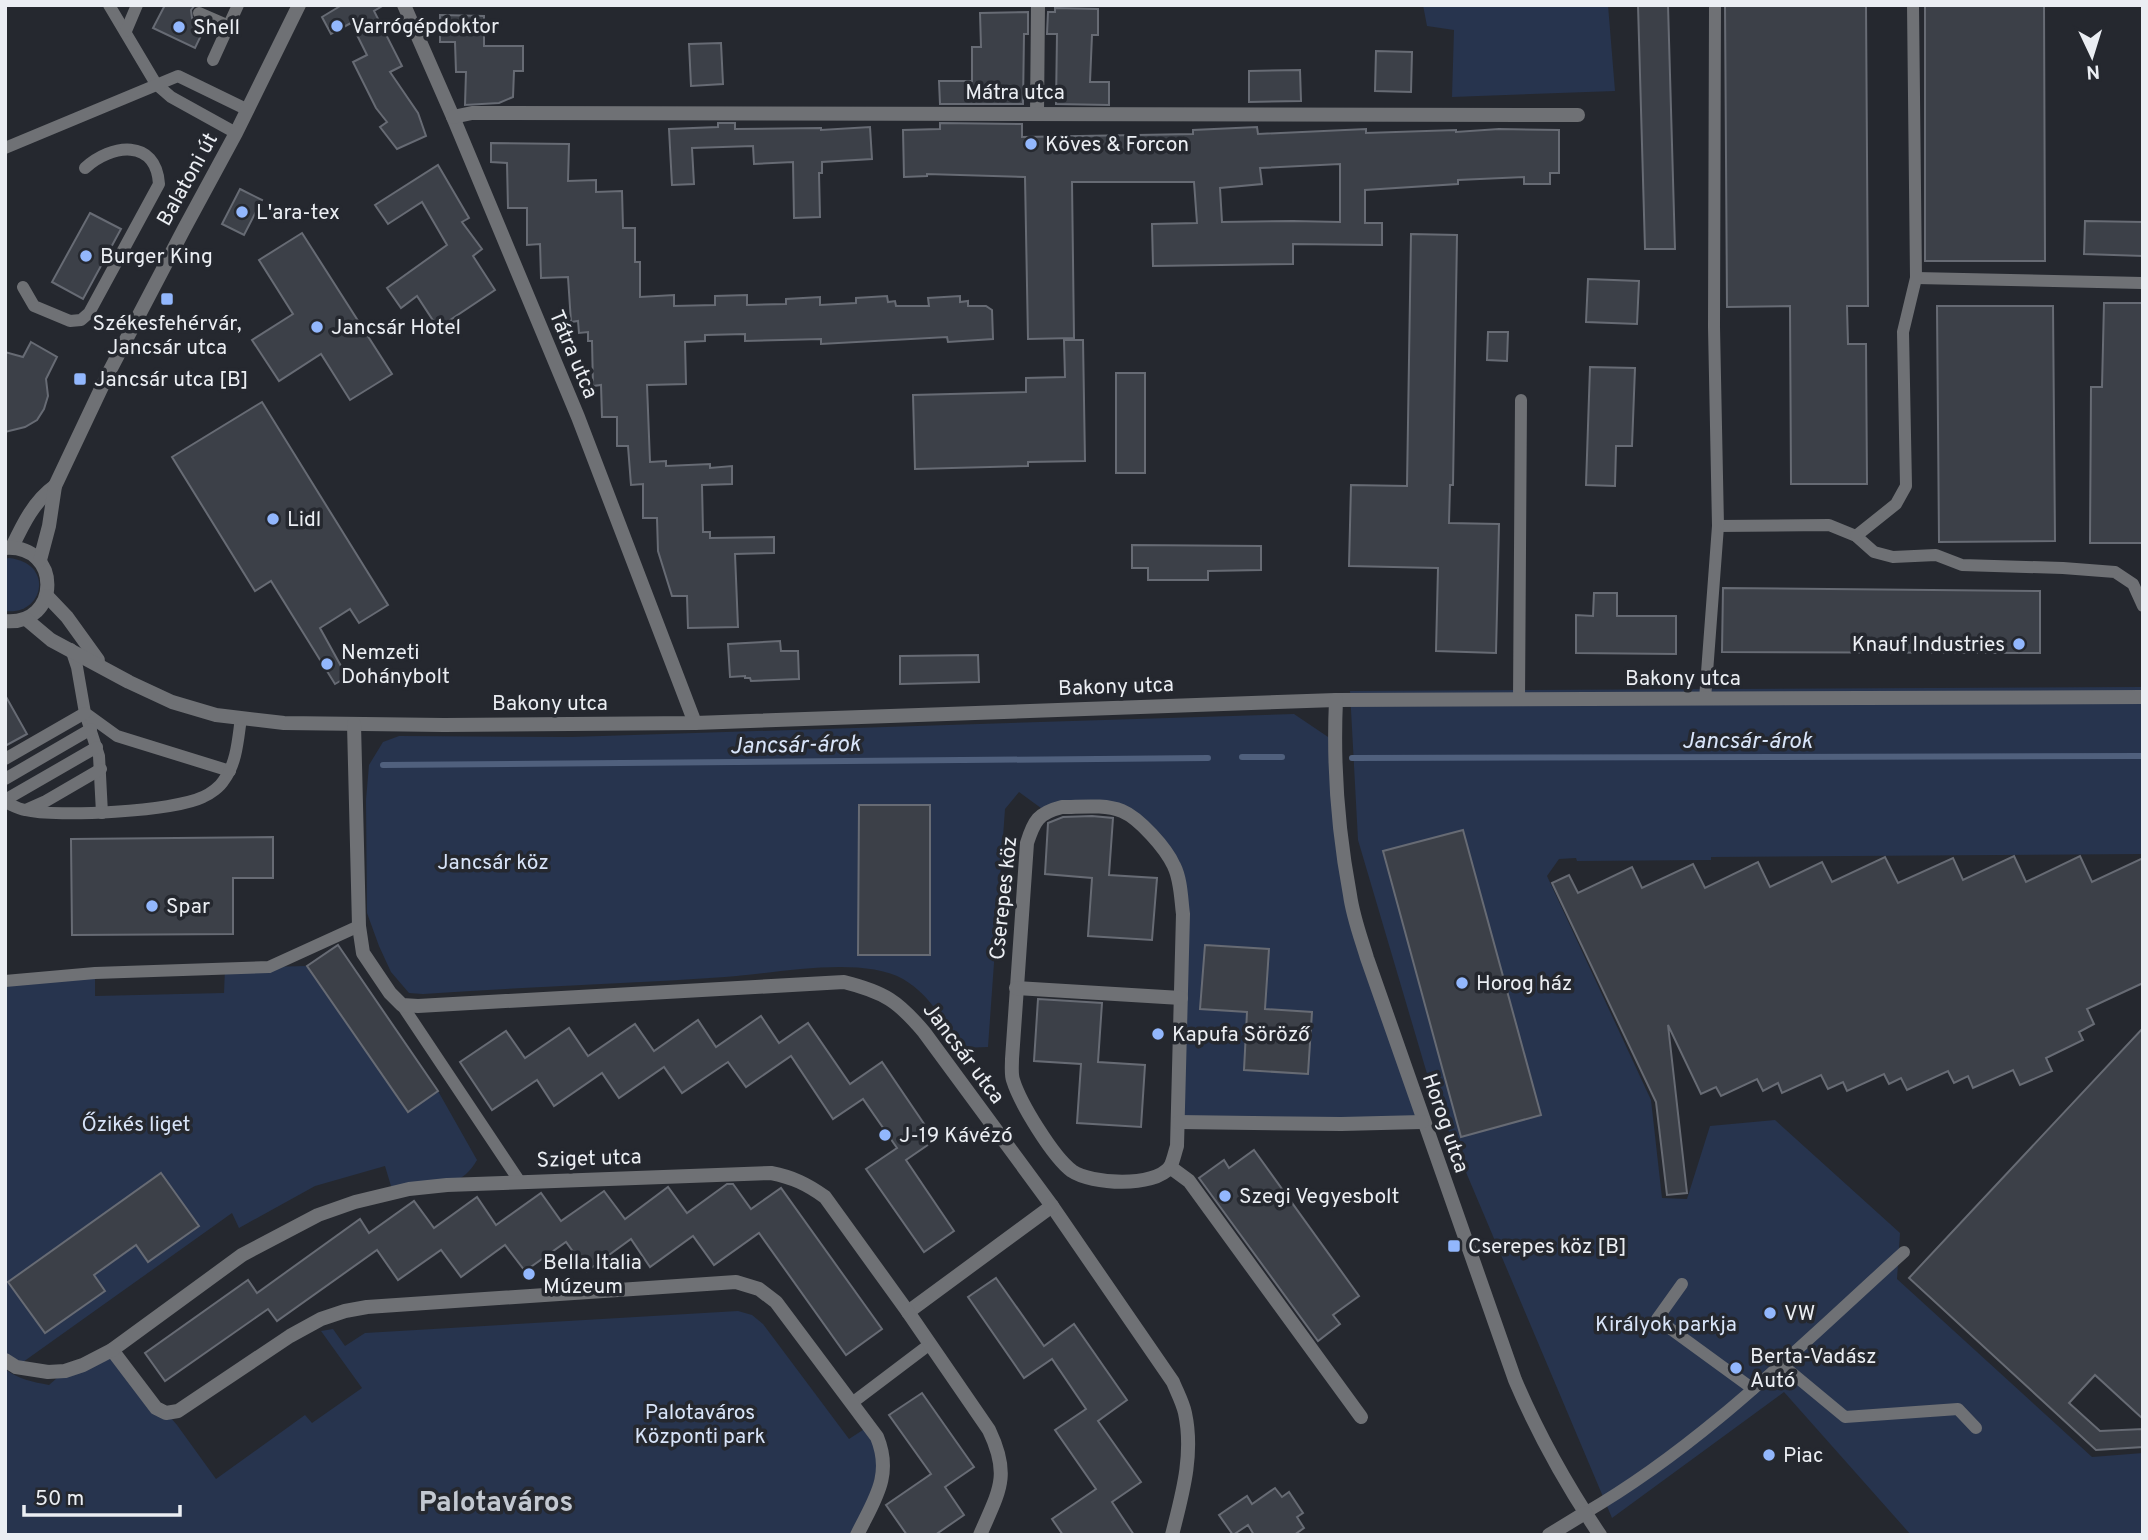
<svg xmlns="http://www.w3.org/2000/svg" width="2148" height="1540" font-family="Overpass,sans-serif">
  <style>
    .green { fill: #27344e }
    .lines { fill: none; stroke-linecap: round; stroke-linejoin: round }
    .stream { stroke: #50607d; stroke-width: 6 }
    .building { fill: #3c4048; stroke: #676b74; stroke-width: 2; fill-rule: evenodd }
    .lane { stroke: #6f7175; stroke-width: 12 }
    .street { stroke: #6f7175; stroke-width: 14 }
    .poi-dot { fill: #92b7fd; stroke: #25282f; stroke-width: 2.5 }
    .labels { text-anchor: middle; stroke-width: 7; stroke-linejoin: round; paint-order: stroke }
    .poi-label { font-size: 21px; fill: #ebeef3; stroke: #25282f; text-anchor: start }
    .street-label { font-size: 21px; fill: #ebeef3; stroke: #25282f }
    .park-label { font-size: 21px; fill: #d8e4f9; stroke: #25282f }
    .water-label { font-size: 23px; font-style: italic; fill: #d9e5fa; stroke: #25282f }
    .district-label { font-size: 28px; font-weight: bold; fill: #c3c8d1; stroke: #25282f }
  </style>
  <rect width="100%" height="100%" fill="#25282f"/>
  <!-- green -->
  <g class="green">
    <path d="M1423,5H1608L1615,91L1452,97L1454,30L1427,26Z"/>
    <path d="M9,558C55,563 44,616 5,611V559Z"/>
    <path d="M2143,687V854L1711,857V860L1577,861L1576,858L1559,859L1547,876L1651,1100L1662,1198L1687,1199L1710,1126L1775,1120L1900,1233L1897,1279L2092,1457L2143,1453V1535H1911L1784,1392L1612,1518L1433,1094L1358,840L1350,691Z"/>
    <path d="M1294,714L1334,741L1350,897L1422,1122H1178L1183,914L1174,866L1120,810L1045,811L1019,792L1005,809L988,1047L960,1048C946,1023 929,994 903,979C859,955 774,974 725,977C624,984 523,987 423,994L409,993L391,972L379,946L367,913L366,800L369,765L383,742L399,736L571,737Z"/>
    <path d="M307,966L408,1112L438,1091L477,1160C459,1193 424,1186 391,1186L385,1166L315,1186L239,1228L232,1213L16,1367L5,1360V981L95,973V996L224,993L225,968Z"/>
    <path d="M738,1311L752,1315L763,1324L849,1439L869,1426L884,1452L857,1535H5V1369C18,1379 33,1382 49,1385L65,1371L112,1350L177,1425L216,1479L305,1415L312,1423L362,1388L321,1331L333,1329L345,1346L365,1333Z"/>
  </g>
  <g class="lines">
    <!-- stream -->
    <g class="stream">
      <path d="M1242,757H1282"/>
      <path d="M1352,758L2143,756"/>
      <path d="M383,765L1208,758"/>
    </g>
  </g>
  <!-- building -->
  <g class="building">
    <path d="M165,5H195L191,10L192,18L206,25L195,48L153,28Z"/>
    <path d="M342,5H384L374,11L402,66L390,72L418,113L426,136L397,149L380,127L387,122L376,108L353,62L367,55L351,23L331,34L322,17Z"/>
    <path d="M1638,5H1668L1675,249H1645Z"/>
    <path d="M1725,5H1866L1868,306H1847L1848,344H1866L1867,484H1791L1790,306L1727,307Z"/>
    <path d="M1925,5H2044L2045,261H1925Z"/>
    <path d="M1055,8L1098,9V35H1092L1090,82H1109V105L1056,104L1057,34H1047L1048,12H1055Z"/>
    <path d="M1028,12V34H1024L1023,104H940L939,81H972V47H981L980,13Z"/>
    <path d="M440,15L484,16V46H523V71H514L513,97L499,103L465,105L466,72H456L455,42H440Z"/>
    <path d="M721,43L723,84L691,86L689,44Z"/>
    <path d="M1376,51L1412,52L1411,92L1375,91Z"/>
    <path d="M1300,70L1301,101L1249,102V71Z"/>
    <path d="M718,123H735V129L821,128V130L870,127L872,159L822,162V173H819L820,217L794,218L793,162L754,164L753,146L692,148L694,184L672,185L669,129L718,127Z"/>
    <path d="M940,123L1022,124V137L1193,134V130L1257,127L1258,134L1366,129V133L1456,130V132L1499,129L1559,130V173H1550V184H1524V177L1458,180V184L1365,190V223H1382V245L1293,244V264L1153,266L1152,224L1197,223L1194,182H1072L1074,338L1028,339L1025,177L927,174V176L904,177L903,130L940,129ZM1340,164V222L1293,221L1222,222L1220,188L1262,184L1260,168Z"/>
    <path d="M491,143L569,144L568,181L596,180V192L622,191L623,228H635V262H640V297L674,295V306L715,305V296L747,295V305L786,304V299L820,297V305L856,303V298L887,296L888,302L895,301L896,306H929L928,298L960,296V302L968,301V306H986L992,310L993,339L948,342L947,337L821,344V339L745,341V334L705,335V341L685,342L686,384L647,385L650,462L666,461V466L710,464V468L732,466V484L702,485L703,532H710V538L774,537V553L735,554L738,627L688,628L687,596H672L658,551L657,518H643V484L631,485L628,446H617V417H602L601,385L593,386L592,341H588V332L579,333L578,321L571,322L568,277L541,278L540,244L527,245V208H508L507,163L491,162Z"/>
    <path d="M438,165L469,218L462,222L482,249L473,256L495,290L438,328L417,296L401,308L387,288L447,245L422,202L388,224L375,205Z"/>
    <path d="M240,189L262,200L244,235L222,224Z"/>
    <path d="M90,213L121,229L83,299L52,282Z"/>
    <path d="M2085,221L2143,222V256L2084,254Z"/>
    <path d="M302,233L392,374L350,400L321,354L279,381L252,340L293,314L259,260Z"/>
    <path d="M1411,234L1457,235L1453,485H1450L1449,523L1499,524L1496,653L1436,651L1438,568L1349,566L1351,485L1407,486Z"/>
    <path d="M1588,279L1639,281L1637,324L1586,322Z"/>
    <path d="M2104,303H2143V543H2090L2091,387H2102Z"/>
    <path d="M1937,306H2053L2055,541L1939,542Z"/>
    <path d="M1488,332H1508L1507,361L1487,360Z"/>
    <path d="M1064,340H1083L1085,461L1028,462V466L915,469L913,395L1026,392V378L1065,377Z"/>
    <path d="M31,342L57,357L46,379L48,396L44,409L37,420L25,427L5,432V352L23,357Z"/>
    <path d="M1590,367L1635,368L1632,446H1616L1615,486L1586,485Z"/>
    <rect x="1116" y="373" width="29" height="100"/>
    <path d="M262,402L388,605L359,623L350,609L320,628L347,677L335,684L271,581L255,591L172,457Z"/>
    <path d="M1132,545L1261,546V570L1208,571V580H1148V568H1132Z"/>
    <path d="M1723,588L2040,591V653L1722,652Z"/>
    <path d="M1594,593H1617V616H1676V654L1576,653V615L1593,616Z"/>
    <path d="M780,641L781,651H798L799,679L751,681L750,678H745V676L730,677L728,644Z"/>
    <path d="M978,655L979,682L900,684V656Z"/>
    <path d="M5,695L27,734L5,746Z"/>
    <path d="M859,805H930V955H858Z"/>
    <path d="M1092,816L1113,818L1109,875L1157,878L1152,940L1088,936L1092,878L1045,874L1048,823L1063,817Z"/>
    <path d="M1463,830L1541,1115L1461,1137L1383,851Z"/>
    <path d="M273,837V878H233V934L72,935L71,839Z"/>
    <path d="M2014,856L2026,882L2080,856L2092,882L2143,858V983L2087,1009L2094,1024L2079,1032L2083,1040L2046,1058L2052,1071L2020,1085L2013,1070L1973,1088L1968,1076L1954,1083L1948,1071L1907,1090L1901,1078L1889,1084L1884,1074L1847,1091L1843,1082L1828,1089L1821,1075L1782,1093L1778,1083L1763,1091L1757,1079L1721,1096L1716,1087L1701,1094L1668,1025L1687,1193L1667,1195L1656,1102L1552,883L1569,875L1578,893L1632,867L1642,888L1693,864L1705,888L1758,862L1770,887L1822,862L1832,882L1885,857L1898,883L1953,858L1963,880Z"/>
    <path d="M338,945L438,1091L408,1112L307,966Z"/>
    <path d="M1205,945L1269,949L1265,1009L1312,1012L1308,1074L1244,1070L1247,1012L1200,1009Z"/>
    <path d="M1038,999L1102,1003L1098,1062L1145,1065L1141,1127L1077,1123L1081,1064L1034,1061Z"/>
    <path d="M761,1016L779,1043L808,1023L850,1084L882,1062L935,1140L906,1160L954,1231L924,1252L866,1169L897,1148L863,1099L833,1119L791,1056L746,1087L728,1062L682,1093L664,1067L619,1098L602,1073L554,1106L537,1080L492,1110L460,1062L506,1031L525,1058L569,1028L588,1056L635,1024L654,1051L698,1020L716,1047Z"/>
    <path d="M2143,1028V1419L2095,1375L2069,1403L2100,1431L2143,1429V1447L2096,1450L1909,1278Z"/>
    <path d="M1254,1150L1359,1296L1333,1315L1340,1324L1318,1341L1199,1178L1224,1160L1229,1168Z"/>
    <path d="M161,1173L199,1226L148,1262L136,1245L94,1275L105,1291L45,1333L8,1282Z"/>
    <path d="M727,1184H733L751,1209L781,1188L882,1329L846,1355L759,1233L714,1265L693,1236L650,1267L631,1239L587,1271L566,1242L525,1271L505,1245L461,1277L441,1250L398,1280L377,1250L277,1321L268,1309L165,1381L145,1353L248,1280L257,1293L360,1219L369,1233L414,1201L434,1228L477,1197L496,1225L541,1193L561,1221L604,1191L625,1219L668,1187L687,1213Z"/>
    <path d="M996,1278L1044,1346L1074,1324L1127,1400L1098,1421L1141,1482L1112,1502L1134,1535H1063L1052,1519L1096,1489L1055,1430L1086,1409L1052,1359L1024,1378L968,1297Z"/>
    <path d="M922,1393L974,1467L945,1487L964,1515L935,1535H907L886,1505L931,1474L889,1415Z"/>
    <path d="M1275,1488L1282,1497L1289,1492L1303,1513L1297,1517L1304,1528L1294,1535H1254L1248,1525L1233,1535L1219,1515L1247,1496L1252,1504Z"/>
  </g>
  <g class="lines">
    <!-- lane -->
    <g class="lane">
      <path d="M109,5L156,84L171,97L236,133"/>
      <path d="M199,13L229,26"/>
      <path d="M126,31L137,5"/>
      <path d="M213,60L238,5"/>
      <path d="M5,148L178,76L248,110"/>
      <path d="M1916,278L2142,283"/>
      <path d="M23,287L34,306L70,321L81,320L89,313L159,184C156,138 111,144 85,168"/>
      <path d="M1718,526L1829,525L1856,536L1874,552L1893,557L1936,555L1962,565L2063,568L2115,572L2133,584L2143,606"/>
      <path d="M1856,536L1896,504L1906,486L1903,332L1916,278L1913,5"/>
      <path d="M71,649L77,667L85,713L99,756L102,813"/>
      <path d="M1705,699L1718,526L1714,327L1715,5"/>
      <path d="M1519,700L1521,400"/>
      <path d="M88,715L117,736L230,771"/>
      <path d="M5,759L85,713"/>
      <path d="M5,779L91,729"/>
      <path d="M5,800L97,747"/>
      <path d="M5,802C12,805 18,809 25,810C57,818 174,811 203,797C210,794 220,787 224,780C237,763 238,738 241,718"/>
      <path d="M28,809L46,801L101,769"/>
      <path d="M5,981L95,973L269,967L359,926"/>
      <path d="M402,1005L520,1182"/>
      <path d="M1682,1284L1657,1319L1753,1389"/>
      <path d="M1780,1363L1845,1417L1958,1409L1976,1428"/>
      <path d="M852,1403L930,1344"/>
      <path d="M1585,1513C1703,1445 1803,1343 1904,1252"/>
    </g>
    <!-- street -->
    <g class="street">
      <path d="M404,5L453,117L578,417L695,723"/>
      <path d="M1037,114L1038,5"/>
      <path d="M453,117L472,113L1578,115"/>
      <path d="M12,547C23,524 34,501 55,486"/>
      <path d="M5,548C62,544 61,626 5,621"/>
      <path d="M40,560L49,526L55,486L107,376L184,229L236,133L299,5"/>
      <path d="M47,596L67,617L98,660"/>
      <path d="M26,619L51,640L129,682L172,702L216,715L284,723L444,725L695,723L1336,700L2143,697"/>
      <path d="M1336,700C1333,765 1338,831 1350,895C1353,917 1361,938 1367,958L1515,1380C1538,1434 1567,1486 1600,1535"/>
      <path d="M354,724L359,926L363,953L390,993L402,1005L418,1006L844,982C884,992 898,1001 924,1032L1052,1206L1173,1382C1177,1392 1183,1403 1185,1413C1194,1455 1182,1495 1172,1535"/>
      <path d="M1062,807C1081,807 1104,804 1122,811C1139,818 1166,848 1174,866C1181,880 1181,899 1183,914L1177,1146C1175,1152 1173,1162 1170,1167C1154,1188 1091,1184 1072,1171C1053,1157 1020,1103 1013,1080C1011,1074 1012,1066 1012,1059L1027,843C1034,821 1038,813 1062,807Z"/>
      <path d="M1016,988L1181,998"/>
      <path d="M1178,1122L1341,1124L1422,1122"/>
      <path d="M1170,1167L1189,1181L1361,1417"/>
      <path d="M908,1312L1052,1206"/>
      <path d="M112,1350L156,1408L166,1413L178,1411L290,1336L321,1319L345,1311L367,1307L736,1282L759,1289L776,1302L877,1437C893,1476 874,1500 857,1535"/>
      <path d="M5,1360L16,1367L48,1372L65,1371L83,1365L112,1350L242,1255L318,1215L355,1202L409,1189L447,1185L771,1173C792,1177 807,1184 825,1197L908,1312L989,1430C1011,1476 999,1491 980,1535"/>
      <path d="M1549,1535L1585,1513"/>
    </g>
  </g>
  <!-- markers -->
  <g class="poi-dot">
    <circle cx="337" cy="26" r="7"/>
    <circle cx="179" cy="27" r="7"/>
    <circle cx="1031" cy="144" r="7"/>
    <circle cx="242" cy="212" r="7"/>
    <circle cx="86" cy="256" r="7"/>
    <rect x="160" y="292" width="14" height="14" rx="3.5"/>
    <circle cx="317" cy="327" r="7"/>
    <rect x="73" y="372" width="14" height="14" rx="3.5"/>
    <circle cx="273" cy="519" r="7"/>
    <circle cx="2019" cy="644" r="7"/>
    <circle cx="327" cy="664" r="7"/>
    <circle cx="152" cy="906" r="7"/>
    <circle cx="1462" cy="983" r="7"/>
    <circle cx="1158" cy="1034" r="7"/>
    <circle cx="885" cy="1135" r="7"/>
    <circle cx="1225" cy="1196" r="7"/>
    <rect x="1447" y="1239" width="14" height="14" rx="3.5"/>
    <circle cx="529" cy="1274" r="7"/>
    <circle cx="1770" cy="1313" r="7"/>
    <circle cx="1736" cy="1368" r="7"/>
    <circle cx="1769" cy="1455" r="7"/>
  </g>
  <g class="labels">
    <!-- poi labels -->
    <g class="poi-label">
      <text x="351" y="33">Varrógépdoktor</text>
      <text x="193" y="34">Shell</text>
      <text x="1045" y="151">Köves &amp; Forcon</text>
      <text x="256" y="219">L'ara-tex</text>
      <text x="100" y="263">Burger King</text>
      <text x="167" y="330" text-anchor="middle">Székesfehérvár,<tspan x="167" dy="24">Jancsár utca</tspan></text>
      <text x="331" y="334">Jancsár Hotel</text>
      <text x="94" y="386">Jancsár utca [B]</text>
      <text x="287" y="526">Lidl</text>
      <text x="2005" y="651" text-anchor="end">Knauf Industries</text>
      <text x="341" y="659">Nemzeti<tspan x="341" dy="24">Dohánybolt</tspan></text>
      <text x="166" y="913">Spar</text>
      <text x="1476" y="990">Horog ház</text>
      <text x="1172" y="1041">Kapufa Söröző</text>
      <text x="899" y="1142">J-19 Kávézó</text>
      <text x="1239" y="1203">Szegi Vegyesbolt</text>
      <text x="1468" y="1253">Cserepes köz [B]</text>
      <text x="543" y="1269">Bella Italia<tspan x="543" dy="24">Múzeum</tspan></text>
      <text x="1784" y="1320">VW</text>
      <text x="1750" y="1363">Berta-Vadász<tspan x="1750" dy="24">Autó</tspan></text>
      <text x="1783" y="1462">Piac</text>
    </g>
    <!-- street labels -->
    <g class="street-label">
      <text x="1015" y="99">Mátra utca</text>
      <text transform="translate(187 179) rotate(-61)" y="7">Balatoni út</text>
      <text transform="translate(574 354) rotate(67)" y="7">Tátra utca</text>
      <text x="1683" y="685">Bakony utca</text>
      <text transform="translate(1116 686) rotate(-2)" y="7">Bakony utca</text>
      <text x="550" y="710">Bakony utca</text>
      <text transform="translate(1003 898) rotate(-84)" y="7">Cserepes köz</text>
      <text transform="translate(964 1053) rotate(53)" y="7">Jancsár utca</text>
      <text transform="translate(1446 1123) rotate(71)" y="7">Horog utca</text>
      <text transform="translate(589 1158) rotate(-2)" y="7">Sziget utca</text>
    </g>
    <!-- park labels -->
    <g class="park-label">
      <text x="493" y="869">Jancsár köz</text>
      <text x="136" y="1131">Őzikés liget</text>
      <text x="1666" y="1331">Királyok parkja</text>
      <text x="700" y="1419">Palotaváros<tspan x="700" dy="24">Központi park</tspan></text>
    </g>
    <!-- water labels -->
    <g class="water-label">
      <text x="1747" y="748">Jancsár-árok</text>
      <text transform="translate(795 744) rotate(-1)" y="8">Jancsár-árok</text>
    </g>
    <!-- district labels -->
    <g class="district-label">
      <text x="496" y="1511">Palotaváros</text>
    </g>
  </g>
  <!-- border -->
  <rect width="2148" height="1540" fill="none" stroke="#ebeef3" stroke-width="14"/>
  <!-- north arrow -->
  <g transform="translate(2092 56) rotate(176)" stroke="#25282f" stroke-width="5" paint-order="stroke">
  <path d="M0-5L12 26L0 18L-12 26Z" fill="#ebeef3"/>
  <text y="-10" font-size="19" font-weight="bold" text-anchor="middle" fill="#ebeef3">N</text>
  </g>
  <!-- scale -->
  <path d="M24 1505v10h156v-10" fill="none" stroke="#ebeef3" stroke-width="3.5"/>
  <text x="35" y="1505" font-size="21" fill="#ebeef3" stroke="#25282f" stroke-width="5" paint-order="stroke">50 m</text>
</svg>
